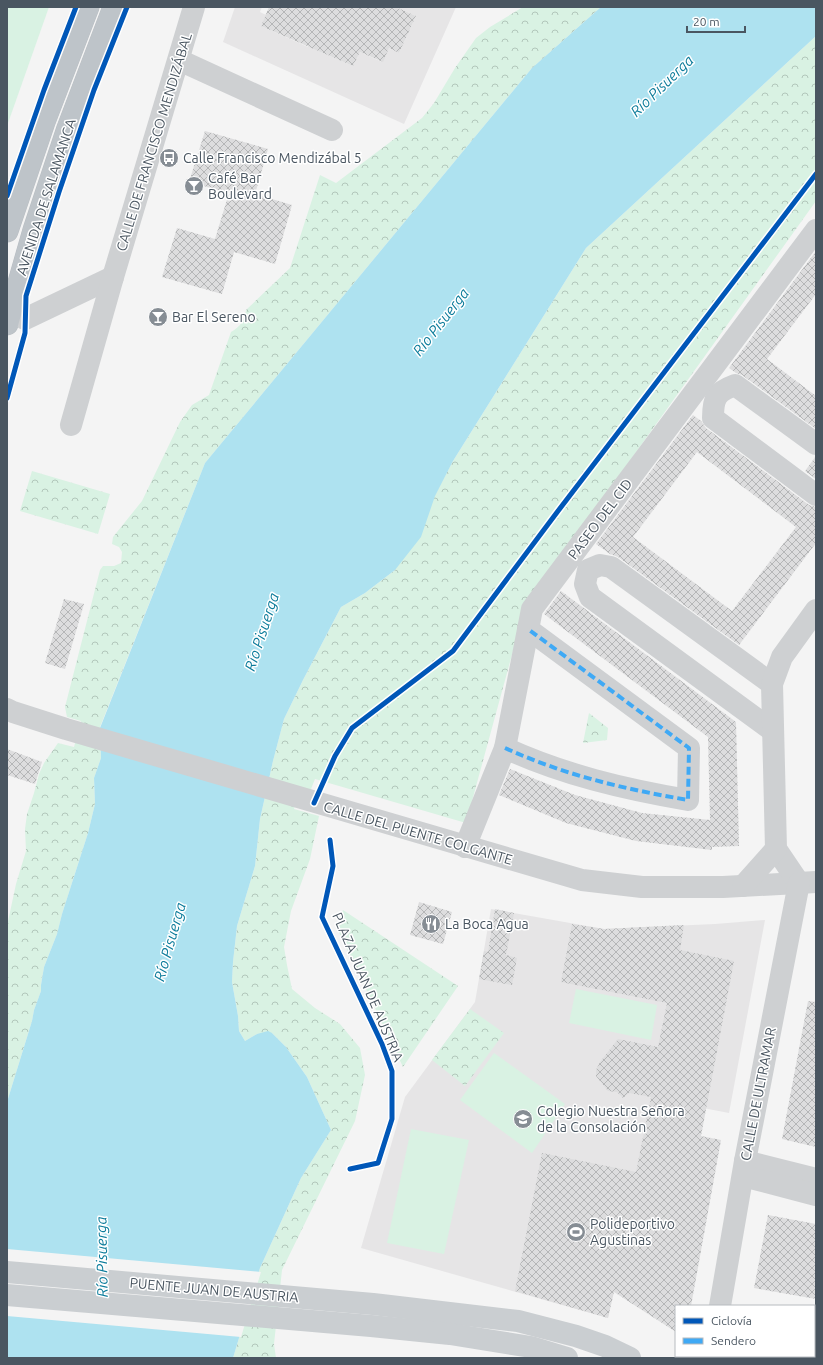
<svg xmlns="http://www.w3.org/2000/svg" width="823" height="1365" font-family="Ubuntu,sans-serif">
  <style>
    .education { fill: #e6e5e6 }
    .green { fill: #d9f2e3 }
    .forest { fill: url(#forest-crowns) }
    .water { fill: #aee2f0 }
    .pier { fill: #f4f4f4 }
    .building { fill: url(#building-cross-hatch); fill-rule: evenodd }
    .lines { fill: none; stroke-linecap: round; stroke-linejoin: round }
    .highway-casing { stroke: #b9bec3; stroke-width: 23 }
    .minor { stroke: #ced0d2; stroke-width: 22 }
    .major { stroke: #caced1; stroke-width: 22 }
    .highway { stroke: #bec4c9; stroke-width: 22 }
    .quiet { stroke: #3fa9f5; stroke-width: 4; stroke-dasharray: 8 4; stroke-linecap: butt }
    .cycleway-casing { stroke: #fff; stroke-width: 8 }
    .cycleway { stroke: #0057b8; stroke-width: 5 }
    .labels { text-anchor: middle; stroke-width: 3; stroke-linejoin: round; paint-order: stroke }
    .street-label { font-size: 14px; fill: #4a5661; stroke: #fff }
    .poi-label { font-size: 14px; fill: #4a5661; stroke: #fff; text-anchor: start }
    .water-label { font-size: 15px; font-style: italic; fill: #0c7c9b; stroke: #fff }
  </style>
  <defs>
    <pattern id="forest-crowns" width="20" height="18" patternUnits="userSpaceOnUse"><rect width="20" height="18" fill="#d9f2e3"/><path d="M2 6a3 3 0 1 1 6 0M12 15a3 3 0 1 1 6 0" fill="none" stroke="#b2c7bb"/></pattern>
    <pattern id="building-cross-hatch" width="8" height="8" patternUnits="userSpaceOnUse"><rect width="8" height="8" fill="#ddddde"/><path d="M0 0l8 8M0 8l8-8" fill="none" stroke="#b5b6b7"/></pattern>
  </defs>
  <rect width="100%" height="100%" fill="#f4f4f4"/>
  <!-- education -->
  <g class="education">
    <path d="M235,7H262L260,12L266,15L261,26L308,47L326,7L321,52L353,66L360,52L382,62L389,48L399,53L416,16L396,7H456L404,124L223,42Z"/>
    <path d="M491,909L604,929L715,924L765,920L729,1113L651,1098L608,1318L361,1248L405,1097L475,1002Z"/>
  </g>
  <!-- green -->
  <g class="green">
    <path d="M7,7H49L7,126Z"/>
    <path d="M576,989L657,1005L651,1040L569,1023Z"/>
    <path d="M494,1053L565,1104L532,1153L460,1100Z"/>
    <path d="M411,1129L469,1140L444,1254L387,1243Z"/>
  </g>
  <!-- forest -->
  <g class="forest">
    <path d="M523,7H601L532,68L205,463L100,727L101,758L94,778L95,804L88,833L62,914L57,934L44,967L41,985V991L34,1010L32,1021L7,1102V926L16,884L26,851L25,829L27,814L34,793L39,774L44,763L58,743L74,747L81,721L67,717L65,707L100,570L103,566H114L121,563L122,552L119,547L112,544L113,537L142,501L180,422L192,405L209,395L231,332C240,327 245,320 246,310L290,268L320,175L336,183L422,118L434,103L455,68L476,38L490,27Z"/>
    <path d="M816,36V201L525,607L466,823L315,779L311,789L308,790L300,788L294,809L319,816L310,859L291,911L284,947L287,965L292,989L315,1008L340,1024L360,1048L365,1075L355,1121L282,1270L274,1344L276,1358H233L260,1268L301,1178L331,1130L307,1077L286,1047L272,1033L257,1034L245,1041L239,1031L238,1016L232,982L233,962L237,926L255,866L260,819L273,761L284,719L303,680L341,607L365,593L395,570L453,461L586,248Z"/>
    <path d="M32,471L110,494L98,534L20,511Z"/>
    <path d="M589,713L608,728L607,740L583,743Z"/>
    <path d="M343,910L458,986L403,1067L336,926Z"/>
    <path d="M470,1009L504,1033L465,1086L432,1060Z"/>
  </g>
  <!-- water -->
  <path class="water" d="M601,7H816V36L586,248L453,461L435,496L421,537L395,570L365,593L341,607L303,680L284,719L273,761L260,819L255,866L237,926L233,962L232,982L238,1016L239,1031L245,1041L257,1034L268,1031L272,1033L286,1047L307,1077L331,1130L301,1178L260,1268L233,1358H7V1102L32,1021L34,1010L41,991V985L44,967L57,934L62,914L88,833L95,804L94,778L101,758L100,728L205,463L532,68Z"/>
  <!-- pier -->
  <path class="pier" d="M7,1249L261,1272L241,1337L7,1316Z"/>
  <!-- building -->
  <g class="building">
    <path d="M269,7H396L416,16L399,53L389,48L383,62L360,52L353,66L261,26Z"/>
    <path d="M205,131L268,149L255,194L292,205L275,264L234,252L222,294L162,277L177,228L215,239L229,193L189,182Z"/>
    <path d="M816,251V294L767,359L816,396V429L742,375L736,373L729,368Z"/>
    <path d="M693,415L701,421L706,428L809,505L816,507V543L739,645L618,557L610,554L596,544ZM697,452L796,527L732,611L633,537Z"/>
    <path d="M816,456V479L805,471Z"/>
    <path d="M561,591L736,722L739,846L712,847V850L636,841L566,823L499,795L510,769L575,795L642,813L710,820L708,737L544,614Z"/>
    <path d="M64,599L84,604L65,669L45,663Z"/>
    <path d="M7,749L42,762L35,784L7,775Z"/>
    <path d="M419,902L452,912L443,944L410,935Z"/>
    <path d="M495,909L514,913L506,955L517,958L512,985L479,979L484,951L488,952Z"/>
    <path d="M572,924L604,929L684,925L680,950L734,961L701,1136L721,1140L691,1306H676V1332L614,1292L608,1318L515,1291L542,1153L636,1172L651,1097L629,1093L623,1098L617,1092L608,1091L596,1076V1070L600,1062L618,1039L658,1047L667,1003L561,982Z"/>
    <path d="M808,1001L816,1002V1147L782,1139Z"/>
    <path d="M768,1215L816,1224V1299L754,1288Z"/>
  </g>
  <g class="lines">
    <defs>
      <g id="highway">
        <path d="M7,231L44,122L88,7"/>
        <path d="M7,324L34,230L68,128L114,7"/>
      </g>
    </defs>
    <!-- highway casing -->
    <use href="#highway" class="highway-casing"/>
    <!-- minor -->
    <g class="minor">
      <path d="M179,60L332,130"/>
      <path d="M25,319L113,277"/>
      <path d="M71,425L113,277L194,7"/>
      <path d="M816,444L735,385C716,392 713,398 713,418L816,495"/>
      <path d="M772,684L611,567L600,565L588,570L585,584L590,597L773,731"/>
      <path d="M7,709L13,712L66,729L582,880L642,887H723L816,882"/>
      <path d="M505,748C564,775 624,789 688,800L689,748L528,629"/>
      <path d="M465,847L505,748L532,609L816,230"/>
      <path d="M799,883L776,849L772,684L782,657L816,610"/>
      <path d="M743,886L776,849"/>
      <path d="M745,1161L816,1179"/>
      <path d="M743,1176L816,1195"/>
      <path d="M720,1306L745,1161L799,883"/>
      <path d="M702,1358L704,1356"/>
    </g>
    <!-- major -->
    <g class="major">
      <path d="M7,1272L373,1304L518,1321L576,1336L605,1346L630,1358"/>
      <path d="M7,1295L371,1326L450,1334L531,1347L567,1358"/>
    </g>
    <!-- highway -->
    <use href="#highway" class="highway"/>
    <!-- quiet -->
    <path class="quiet" d="M505,748C564,775 624,789 688,800L689,748L528,629"/>
    <defs>
      <g id="cycleway">
        <path d="M7,196L44,90L76,7"/>
        <path d="M7,398L25,333L26,296L59,192L94,90L127,7"/>
        <path d="M314,803L335,756L352,728L453,651L558,511L816,174"/>
        <path d="M330,840L333,866L322,917L382,1044L392,1071V1119L378,1163L350,1169"/>
      </g>
    </defs>
    <!-- cycleway casing -->
    <use href="#cycleway" class="cycleway-casing"/>
    <!-- cycleway -->
    <use href="#cycleway" class="cycleway"/>
  </g>
  <!-- icons -->
  <defs>
    <symbol id="bus-disc" viewBox="-11 -11 22 22"><circle r="9.5" fill="#868d94" stroke="#fff"/><path d="M-5-6H5V4H4V6H2V4H-2V6H-4V4H-5ZM-3.5-4V0h7V-4ZM-3.5 1.2v1.5H-2V1.2ZM2 1.2v1.5H3.5V1.2Z" fill="#fff"/></symbol>
    <symbol id="bar-disc" viewBox="-11 -11 22 22"><circle r="9.5" fill="#868d94" stroke="#fff"/><path d="M-6-5H6L.8 .8V4.5H3.5V6h-7V4.5H-.8V.8Z" fill="#fff"/></symbol>
    <symbol id="restaurant-disc" viewBox="-11 -11 22 22"><circle r="9.5" fill="#868d94" stroke="#fff"/><path d="M-5-6h1v4h1v-4h1v4h1v-4h1v5L-1.5 .5V6h-2V.5L-5-1ZM5-6V6H3V1.5H1.5Q1.5-4 5-6Z" fill="#fff"/></symbol>
    <symbol id="school-disc" viewBox="-11 -11 22 22"><circle r="9.5" fill="#868d94" stroke="#fff"/><path d="M0-5L7-2L0 1L-7-2ZM-4 1L0 2.5L4 1V4Q0 6-4 4Z" fill="#fff"/></symbol>
    <symbol id="stadium-disc" viewBox="-11 -11 22 22"><circle r="9.5" fill="#868d94" stroke="#fff"/><path d="M0-5a6.5 5 0 1 0 0 10a6.5 5 0 1 0 0-10ZM-3.5-1.8h7v3.6h-7Z" fill="#fff"/></symbol>
  </defs>
  <g fill-rule="evenodd">
    <use href="#bus-disc" x="158" y="147" width="22" height="22"/>
    <use href="#bar-disc" x="183" y="175" width="22" height="22"/>
    <use href="#bar-disc" x="147" y="306" width="22" height="22"/>
    <use href="#restaurant-disc" x="420" y="913" width="22" height="22"/>
    <use href="#school-disc" x="512" y="1108" width="22" height="22"/>
    <use href="#stadium-disc" x="565" y="1221" width="22" height="22"/>
  </g>
  <g class="labels">
    <!-- street labels -->
    <g class="street-label">
      <text transform="translate(154 142) rotate(-73)" y="5">CALLE DE FRANCISCO MENDIZÁBAL</text>
      <text transform="translate(46 197) rotate(-72)" y="5">AVENIDA DE SALAMANCA</text>
      <text transform="translate(600 519) rotate(-53)" y="5">PASEO DEL CID</text>
      <text transform="translate(418 833) rotate(16)" y="5">CALLE DEL PUENTE COLGANTE</text>
      <text transform="translate(368 987) rotate(67)" y="5">PLAZA JUAN DE AUSTRIA</text>
      <text transform="translate(758 1094) rotate(-79)" y="5">CALLE DE ULTRAMAR</text>
      <text transform="translate(214 1290) rotate(5)" y="5">PUENTE JUAN DE AUSTRIA</text>
    </g>
    <!-- poi labels -->
    <g class="poi-label">
      <text x="183" y="163">Calle Francisco Mendizábal 5</text>
      <text x="208" y="183">Café Bar<tspan x="208" dy="16">Boulevard</tspan></text>
      <text x="172" y="322">Bar El Sereno</text>
      <text x="445" y="929">La Boca Agua</text>
      <text x="537" y="1116">Colegio Nuestra Señora<tspan x="537" dy="16">de la Consolación</tspan></text>
      <text x="590" y="1229">Polideportivo<tspan x="590" dy="16">Agustinas</tspan></text>
    </g>
    <!-- water labels -->
    <g class="water-label">
      <text transform="translate(662 86) rotate(-44)" y="5">Río Pisuerga</text>
      <text transform="translate(441 322) rotate(-52)" y="5">Río Pisuerga</text>
      <text transform="translate(262 632) rotate(-72)" y="5">Río Pisuerga</text>
      <text transform="translate(170 942) rotate(-74)" y="5">Río Pisuerga</text>
      <text transform="translate(102 1257) rotate(-91)" y="5">Río Pisuerga</text>
    </g>
  </g>
  <!-- border -->
  <rect width="823" height="1365" fill="none" stroke="#4a5661" stroke-width="16"/>
  <!-- legend -->
  <rect x="675" y="1305" width="140" height="52" fill="#ffffff" stroke="#b7bbc0"/>
  <rect x="683" y="1318" width="20" height="6" fill="#0057b8" stroke="#b7bbc0"/>
  <text x="711" y="1325" font-size="12" fill="#4a5661">Ciclovía</text>
  <rect x="683" y="1338" width="20" height="6" fill="#3fa9f5" stroke="#b7bbc0"/>
  <text x="711" y="1345" font-size="12" fill="#4a5661">Sendero</text>
  <!-- scale -->
  <path d="M687 26v6h58v-6" fill="none" stroke="#4a5661" stroke-width="2"/>
  <text x="693" y="26" font-size="12" fill="#4a5661" stroke="#ffffff" stroke-width="3" paint-order="stroke">20 m</text>
</svg>
